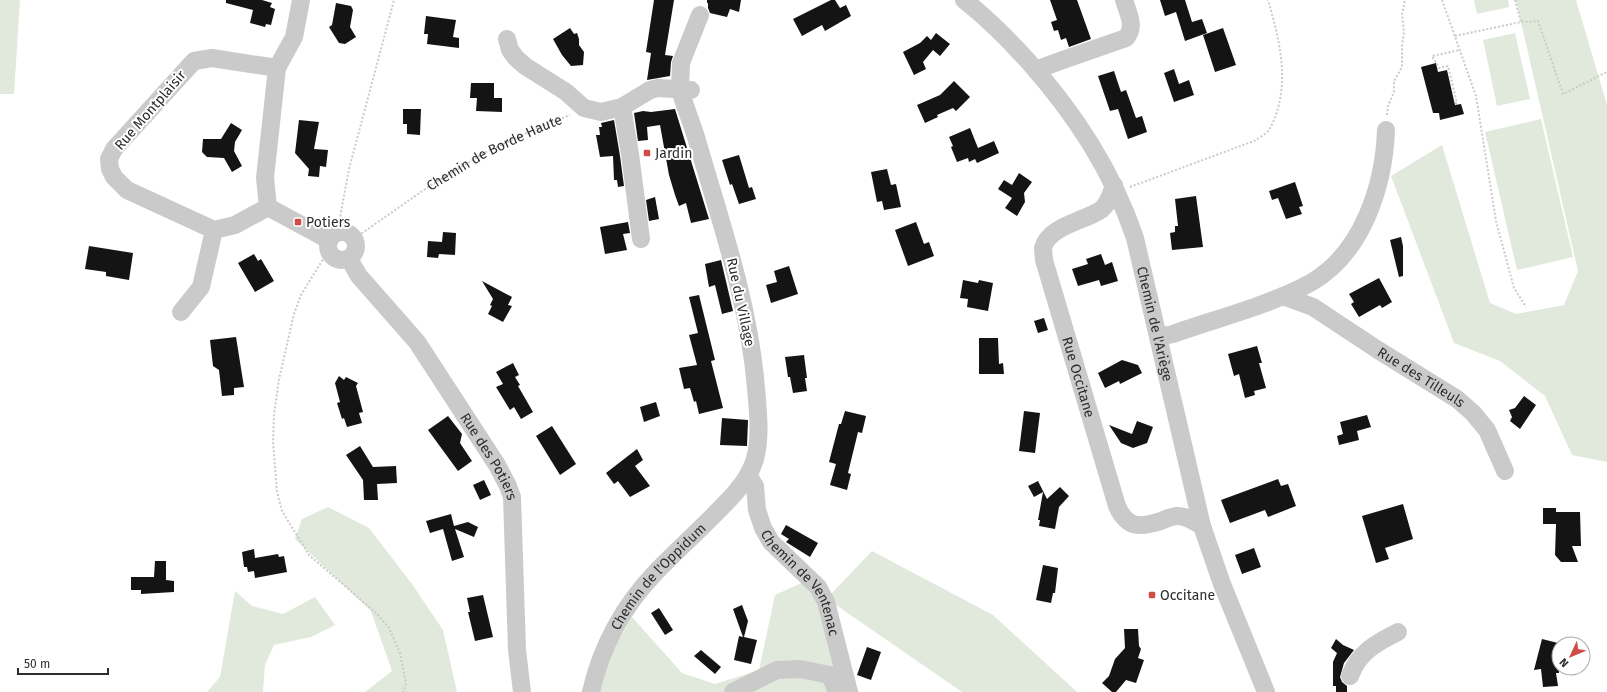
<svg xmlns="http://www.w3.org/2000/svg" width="1607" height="692" font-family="'Fira Sans',sans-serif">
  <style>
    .green { fill: #e1e9dc }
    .building { fill: #141414 }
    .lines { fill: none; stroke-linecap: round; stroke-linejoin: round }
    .path { stroke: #cacaca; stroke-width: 2; stroke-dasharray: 2 2; stroke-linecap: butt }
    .minor { stroke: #cacaca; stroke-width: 18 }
    .poi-dot { fill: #cf4d44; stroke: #fff; stroke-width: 1.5 }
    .labels { text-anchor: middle; stroke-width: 4; stroke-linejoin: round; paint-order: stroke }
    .street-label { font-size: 14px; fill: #2d2d2d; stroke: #fff }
    .poi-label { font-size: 14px; fill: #2d2d2d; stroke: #fff; text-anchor: start }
  </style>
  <rect width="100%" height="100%" fill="#fff"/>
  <!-- green -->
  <g class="green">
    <path d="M0,0H20L14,94H0Z"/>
    <path d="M1474,0H1508L1509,7L1477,14Z"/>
    <path d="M1516,0H1576L1607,105V462L1572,455L1545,396L1500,361L1454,343L1391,176L1442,145L1490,303L1516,314L1564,305L1578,271Z"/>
    <path d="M1515,33L1530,99L1497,106L1483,40Z"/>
    <path d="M1541,119L1573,257L1517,270L1485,132Z"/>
    <path d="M328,507L369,528L412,584L443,630L457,692H365L392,671L371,611L295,539L302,519Z"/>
    <path d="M872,551L993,615L1077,692H962L836,605L846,692H588L632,617L682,673L715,684L759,670L775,595L806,581L830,595Z"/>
    <path d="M235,591L252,606L283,614L315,597L335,625L311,637L274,645L265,665L263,692H207L220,677Z"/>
  </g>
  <!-- building -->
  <g class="building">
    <path d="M226,0H262L272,3L270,7L275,9L271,25L266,24L265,27L250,23L253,10L226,3Z"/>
    <path d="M654,0H674L665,55L673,56L671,62L670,76L647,80L651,53L646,52Z"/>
    <path d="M707,0H741L739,12L730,9L727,17L710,13L708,8V3H707Z"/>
    <path d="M831,0H835L840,8L846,5L851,16L825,31L822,25L802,36L793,19Z"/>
    <path d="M1050,0H1077L1091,39L1069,47L1066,38L1061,40L1058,30L1054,31L1051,22L1057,20Z"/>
    <path d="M1160,0H1185L1192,22L1202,19L1207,33L1185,41L1176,12L1165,16Z"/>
    <path d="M336,3L351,6L353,10L350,27L356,37L345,44L339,43L329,27L332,25Z"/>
    <path d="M426,16L456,20L453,37L459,38V48L427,44L428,34H424Z"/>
    <path d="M570,28L574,34L577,33L579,39V45L584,52L583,65L571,66L562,55L553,39Z"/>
    <path d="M1223,28L1236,65L1215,72L1203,35Z"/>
    <path d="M936,33L950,44L940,56L933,50L923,62L926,69L914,75L903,52L920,43L927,36L931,40Z"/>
    <path d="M1436,63L1438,72L1447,70L1455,105L1461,104L1464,114L1440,120L1439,113H1433L1421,67Z"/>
    <path d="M1174,69L1179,84L1189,80L1194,95L1174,102L1164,73Z"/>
    <path d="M1114,71L1121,92L1126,90L1136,118L1142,116L1147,132L1128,139L1118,109L1110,111L1098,76Z"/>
    <path d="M954,81L970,97L956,111L953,108L937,115L938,117L925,123L917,105L940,95Z"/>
    <path d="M471,83H494V98H502V112L476,111L477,98H470Z"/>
    <path d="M403,109H421L420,135L407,134V124H403Z"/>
    <path d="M675,109L709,219L691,223L686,203L679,206L675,195L669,175L660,125L647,127L648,140L638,141L634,113L643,111L651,112Z"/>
    <path d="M299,120L319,122L314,149L328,150L326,167L320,166L319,177L308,176L309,169L295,153Z"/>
    <path d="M614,120L620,156L624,186L618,187L617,180H614L613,156L600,157L596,135H600L599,127H602L601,123Z"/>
    <path d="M231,123L242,130L235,142L234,151L242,166L232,172L224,158L207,157L202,152L203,139H221Z"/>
    <path d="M970,128L978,148L994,141L999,153L977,163L975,159L969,162L968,158L957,162L951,147L953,146L949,137Z"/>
    <path d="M739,155L749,188L752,187L756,199L739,204L732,184L730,185L722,160Z"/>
    <path d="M887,169L891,185L896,184L901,207L884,210L882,201L877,202L871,172Z"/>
    <path d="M1019,173L1032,182L1024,193L1025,202L1017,216L1005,208L1012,198L998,189L1004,180L1012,185Z"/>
    <path d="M1295,182L1303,206L1299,207L1302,214L1286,219L1278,198L1272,200L1269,191Z"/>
    <path d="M1196,196L1203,247L1172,250L1170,233L1175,232V226H1178L1175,199Z"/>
    <path d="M655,197L659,219L649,221L646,200Z"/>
    <path d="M628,222L630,233L623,234L627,250L605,254L600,227Z"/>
    <path d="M916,222L924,244L929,242L934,256L908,266L895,230Z"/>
    <path d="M443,232L456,233L455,255L439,254L438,258L427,257L428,241L442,242Z"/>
    <path d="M1401,237L1403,246V276L1399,277L1390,240Z"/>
    <path d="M89,246L133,253L129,280L106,276V272L85,269Z"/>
    <path d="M254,254L258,261L261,259L274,281L255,292L238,263Z"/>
    <path d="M1101,254L1105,265L1112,262L1118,281L1101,286L1099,280L1078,286L1072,269L1088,264L1086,259Z"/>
    <path d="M721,260L733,311L722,314L715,285L709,287L705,264Z"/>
    <path d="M789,266L798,294L771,303L766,285L777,282L774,271Z"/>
    <path d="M1379,278L1392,302L1382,308L1380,305L1359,317L1351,304L1354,302L1349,294Z"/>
    <path d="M963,280L978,283L979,280L993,283L988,311L967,307L968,299L960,298Z"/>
    <path d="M482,281L512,297L508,305L512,306L503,322L488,314L492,306L490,305L493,299Z"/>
    <path d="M699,295L715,360L711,361L723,408L699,414L696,401L694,402L690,388L684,389L679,368L697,365L689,335L698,333L689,297Z"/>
    <path d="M1044,318L1048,330L1038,333L1034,321Z"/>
    <path d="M236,337L244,387L234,388V395L222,396L219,370L213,366L210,340Z"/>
    <path d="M979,338H998L999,364L1003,363L1004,374H979Z"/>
    <path d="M1257,346L1262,363H1259L1266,388L1254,391L1255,395L1245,398L1239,374L1234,376L1228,354Z"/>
    <path d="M804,355L807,378H805L807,391L793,393L790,377H788L785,357Z"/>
    <path d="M1122,360L1138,365L1142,373L1120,384L1119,381L1105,388L1098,373Z"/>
    <path d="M513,363L519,375L515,377L520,385L518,386L533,412L521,419L514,407L510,410L496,387L503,384L496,372Z"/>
    <path d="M339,376L344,380L346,377L358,383L356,386L363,412L359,413L362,423L347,427L344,418L342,419L337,403L340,402L335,383Z"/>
    <path d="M1524,396L1536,405L1520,429L1510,421L1512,417L1509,410L1515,408Z"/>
    <path d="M656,402L660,416L644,422L640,407Z"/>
    <path d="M845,411L866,416L862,433L858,432L848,473L851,474L847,490L830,485L836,464L829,462L839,424H841Z"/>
    <path d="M1024,411L1040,413L1035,453L1019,451Z"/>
    <path d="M1367,415L1371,427L1357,431L1359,440L1339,445L1337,436L1343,434L1340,422Z"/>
    <path d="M448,416L462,434L460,443L472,461L458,471L428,430Z"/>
    <path d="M722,418L748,420L747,446L720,445Z"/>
    <path d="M1137,421L1153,427L1147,443L1133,448L1121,443L1109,425L1132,434Z"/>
    <path d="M552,426L576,464L560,475L536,436Z"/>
    <path d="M360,446L373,467L396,466L397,483L377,484L378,500H364L363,480L346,455Z"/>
    <path d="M637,449L643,460L635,466L650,486L630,497L618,481L614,484L606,473Z"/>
    <path d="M1278,479L1281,486L1288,484L1296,506L1268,517L1265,510L1230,523L1221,500Z"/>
    <path d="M484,480L491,495L480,500L473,485Z"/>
    <path d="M1038,481L1047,499L1060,487L1069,496L1059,507L1055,529L1039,526L1040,520H1038L1043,492L1034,497L1028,486Z"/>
    <path d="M1403,504L1413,539L1385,548L1389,559L1376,563L1362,516Z"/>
    <path d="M1543,508H1556V512H1580L1581,546H1572L1578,562H1561L1555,555L1556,524H1543Z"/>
    <path d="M451,514L454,526L468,522L478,527L474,537L455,529L464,557L452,561L443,529L430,533L426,521Z"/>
    <path d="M786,525L818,543L810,557L786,542L789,539L781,534Z"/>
    <path d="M1254,548L1261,567L1242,574L1235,555Z"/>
    <path d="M254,549L255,558L278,554L279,557L284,556L287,572L255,578L254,571L248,572L247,567H244L242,552Z"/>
    <path d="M155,561H166V580L174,581V592L141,594V590H131V577H154Z"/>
    <path d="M1043,565L1058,568L1055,593H1053L1051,603L1036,600Z"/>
    <path d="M483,595L493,637L475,641L468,612H470L467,598Z"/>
    <path d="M742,605L748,621L744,637L757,640L751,664L734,660L739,636L743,637L733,609Z"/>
    <path d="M659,608L673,630L665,635L651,613Z"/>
    <path d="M1124,629H1138L1139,646L1141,649L1138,658L1144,660L1136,683L1126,680L1116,692H1112L1102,683L1109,676L1115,659L1125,648Z"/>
    <path d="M1336,639L1343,645L1354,650L1344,663L1340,677L1342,682L1347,686V692H1336V686H1333V662L1337,653L1331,648Z"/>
    <path d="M1542,639L1558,643L1554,661H1558L1559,673H1556L1558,686L1543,687L1541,669L1534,670Z"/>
    <path d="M867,647L881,652L871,680L857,675Z"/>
    <path d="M701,650L721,667L715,674L694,656Z"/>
  </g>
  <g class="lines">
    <!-- path -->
    <g class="path">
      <path d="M1442,0L1476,96L1496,221L1514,288L1526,307"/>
      <path d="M1515,0L1521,22"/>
      <path d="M1455,36L1521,22L1538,21L1563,94L1607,72"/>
      <path d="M1455,103H1457L1448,66L1439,68L1432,56L1460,50"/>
      <path d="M1387,115L1388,106L1394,92V81L1402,67V46L1404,32L1402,14L1405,0"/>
      <path d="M1130,187L1254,141C1259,138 1266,134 1269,130C1292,89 1280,41 1268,0"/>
      <path d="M338,228L349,169L394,0"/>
      <path id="s1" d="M355,238L431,185L484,153L542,126L570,115"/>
      <path d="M328,254L325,256L301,295L294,314L279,379L274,415L273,442L277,492L282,511L309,555L376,613L389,628L400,653L406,683L403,692"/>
    </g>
    <!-- minor -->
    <g class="minor">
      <path id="s2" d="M964,0C987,18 1008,39 1028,61C1075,114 1112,170 1135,238L1202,526L1222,584L1266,692"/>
      <path d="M507,39L510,50L516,58L525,66L566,92L584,108L601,112L622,107L650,90L658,88L691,90"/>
      <path d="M277,68L294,37L301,0"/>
      <path d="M1037,71L1041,68L1060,61L1126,38C1136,27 1128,13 1124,0"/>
      <path d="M622,107L630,154L641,239"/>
      <path id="s3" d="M1114,185C1111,194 1108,206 1099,211C1083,221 1048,227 1043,248C1043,252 1044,257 1044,260L1117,506C1127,528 1139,528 1161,521C1165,519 1171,517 1176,516C1185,515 1194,521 1202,526"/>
      <path d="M268,207L265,178L277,68L212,58L194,61L114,149L109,159L110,169L114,177L127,190L214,230L235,225L268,207L329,240"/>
      <circle cx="342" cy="246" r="14"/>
      <path id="s4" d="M349,259L359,276L417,342L497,465L508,486L512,497L517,650L522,692"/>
      <path id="s5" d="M1283,296L1313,307L1378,350L1457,399L1473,413L1487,430L1505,471"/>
      <path d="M181,312L201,287L214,230"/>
      <path d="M1158,337L1173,334C1218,318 1271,305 1312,282C1363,252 1384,185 1386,130"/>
      <path id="s6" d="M748,475L755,486L757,510L763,528L771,542L818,587L826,602L849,692"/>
      <path d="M1350,676C1359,652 1376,643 1398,632"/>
      <path id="s7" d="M591,692C601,647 624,605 656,572C682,545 710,521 735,493C744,483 751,472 755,459C761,436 758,412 756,388C749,302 720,220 696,137C691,121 684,105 680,89L681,63L700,15"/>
      <path d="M733,692L777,670L800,669L830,675L837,692"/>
    </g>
  </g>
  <!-- markers -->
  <g class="poi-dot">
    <rect x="643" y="149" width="8" height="8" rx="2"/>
    <rect x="294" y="218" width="8" height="8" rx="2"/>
    <rect x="1148" y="591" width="8" height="8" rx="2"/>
  </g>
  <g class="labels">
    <!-- street labels -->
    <g class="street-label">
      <text transform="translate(150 110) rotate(-49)" y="5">Rue Montplaisir</text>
      <text dy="5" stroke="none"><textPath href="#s1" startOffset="164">Chemin de Borde Haute</textPath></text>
      <text transform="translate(741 302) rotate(78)" y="5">Rue du Village</text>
      <text dy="5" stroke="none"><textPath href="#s2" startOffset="385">Chemin de l'Ariège</textPath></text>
      <text dy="5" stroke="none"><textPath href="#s3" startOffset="234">Rue Occitane</textPath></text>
      <text dy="5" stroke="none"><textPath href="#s5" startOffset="161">Rue des Tilleuls</textPath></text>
      <text dy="5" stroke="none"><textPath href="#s4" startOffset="243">Rue des Potiers</textPath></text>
      <text dy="5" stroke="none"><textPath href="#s7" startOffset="136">Chemin de l'Oppidum</textPath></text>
      <text dy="5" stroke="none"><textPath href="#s6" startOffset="124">Chemin de Ventenac</textPath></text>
    </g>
    <!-- poi labels -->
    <g class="poi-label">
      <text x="655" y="158">Jardin</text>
      <text x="306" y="227">Potiers</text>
      <text x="1160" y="600">Occitane</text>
    </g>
  </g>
  <!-- north arrow -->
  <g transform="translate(1571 656) rotate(226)"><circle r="19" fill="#ffffff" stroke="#ababab"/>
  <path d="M0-3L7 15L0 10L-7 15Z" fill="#cf4d44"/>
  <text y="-6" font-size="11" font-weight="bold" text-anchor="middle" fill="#2d2d2d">N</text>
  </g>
  <!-- scale -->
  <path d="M18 668v6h90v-6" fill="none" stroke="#2d2d2d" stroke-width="2"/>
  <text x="24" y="668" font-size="12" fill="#2d2d2d" stroke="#ffffff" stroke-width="3" paint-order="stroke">50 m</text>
</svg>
